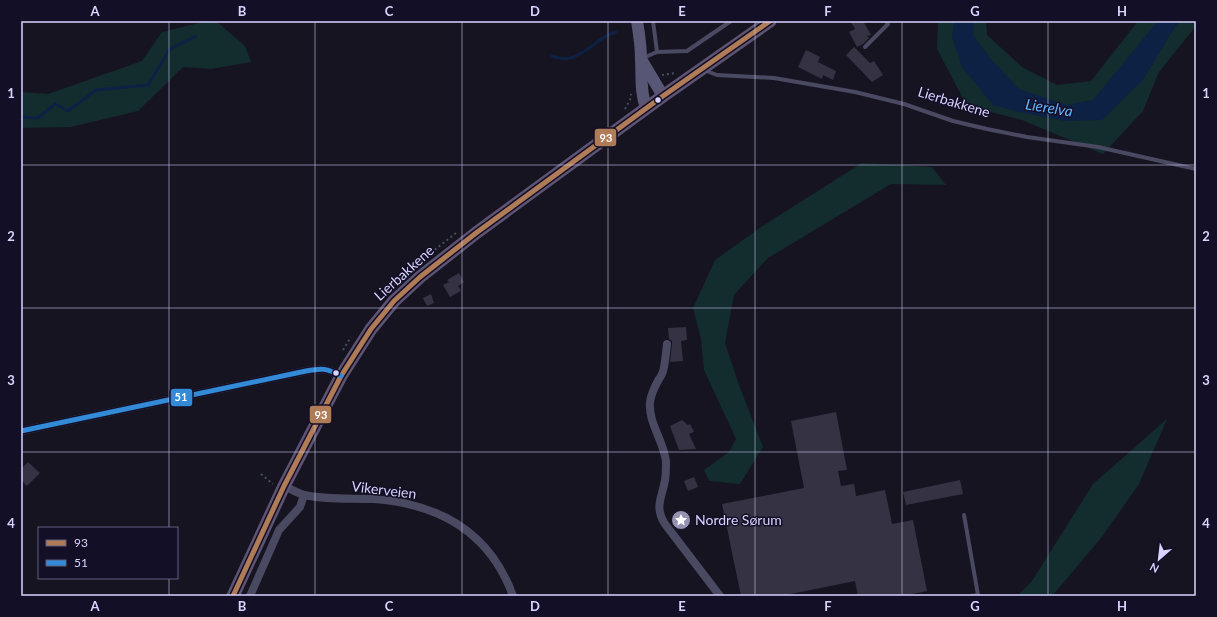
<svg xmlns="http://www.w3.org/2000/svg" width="1217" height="617" font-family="Lato,sans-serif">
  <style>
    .green { fill: #132c2d }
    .water { fill: #0d2144 }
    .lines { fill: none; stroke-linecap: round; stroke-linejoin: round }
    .stream { stroke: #0d2144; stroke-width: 3 }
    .building { fill: #343243 }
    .path { stroke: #44505f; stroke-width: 2; stroke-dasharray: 2 3; stroke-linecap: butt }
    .lane { stroke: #4a4962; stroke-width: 4 }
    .street { stroke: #4a4962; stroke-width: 8 }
    .secondary { stroke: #575674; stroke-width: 12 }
    .primary { stroke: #5e5373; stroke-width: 13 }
    .bus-1-casing { stroke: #130f26; stroke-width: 8 }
    .bus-2-casing { stroke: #130f26; stroke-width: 8 }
    .bus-1 { stroke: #b07c57; stroke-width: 5 }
    .bus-2 { stroke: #338bd7; stroke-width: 5 }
    .grid { fill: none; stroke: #d9d4ff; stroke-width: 1; stroke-opacity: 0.55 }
    .bus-dot { fill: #d9d4ff; stroke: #130f26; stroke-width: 1.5 }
    .labels { text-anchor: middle; stroke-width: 3; stroke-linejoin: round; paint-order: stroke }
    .street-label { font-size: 14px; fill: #d9d4ff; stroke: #130f26 }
    .poi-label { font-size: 14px; fill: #d9d4ff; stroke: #130f26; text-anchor: start }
    .water-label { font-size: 15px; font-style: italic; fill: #62b6ff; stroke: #130f26 }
    .line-badge { stroke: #130f26; stroke-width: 1.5 }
    .badge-label { font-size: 11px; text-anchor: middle; font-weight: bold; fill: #fff }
    .neatline { fill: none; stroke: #d9d4ff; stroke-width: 1.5 }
    .grid-label { font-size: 13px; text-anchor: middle; font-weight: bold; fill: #d9d4ff }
  </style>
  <rect width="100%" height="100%" fill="#161421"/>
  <!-- green -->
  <g class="green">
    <path d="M207,21H216L245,46L251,62L211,69L183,67L138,111L71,127L21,128V92L48,94L142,61L162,32Z"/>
    <path d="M938,21H986L987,35L1022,67L1057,85L1091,81L1138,21H1196V26L1159,72L1143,111L1103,154L1022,120L967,106L937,49Z"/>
    <path d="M862,163L932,167L946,185L891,184L768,258L734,295L725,343L739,385L763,447L740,484L709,481L704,470L729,452L736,439L704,370L701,339L693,308L715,260L764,225Z"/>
    <path d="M1167,419L1139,484L1101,538L1052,596H1017L1032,581L1093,484Z"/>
  </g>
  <!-- water -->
  <path class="water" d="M954,21H974L973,35L992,60L1019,89L1066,105L1093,100L1158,21H1180L1173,30L1143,80L1102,120L1065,121L1015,111L993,105L962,67L952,37Z"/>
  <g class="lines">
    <!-- stream -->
    <g class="stream">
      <path d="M552,56C558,58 564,60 570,58C588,54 599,36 616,32"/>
      <path d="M21,117L38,118L55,104L68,111L96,90L148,85L170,49L196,36"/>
    </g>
  </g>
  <!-- building -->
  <g class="building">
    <path d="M850,21H863L871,35L867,36L869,38L863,44L857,47L849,32L855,29Z"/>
    <path d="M854,47L870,63L874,61L883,75L872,82L846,55Z"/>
    <path d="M806,50L820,57L818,62L836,71L833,80L823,75L822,79L798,67Z"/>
    <path d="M459,273L464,282L458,286L461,291L450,297L443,285L449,282L447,280Z"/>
    <path d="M431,294L434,303L427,306L423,298Z"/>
    <path d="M686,327L687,340L681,341L683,361L670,362L672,344V341L669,339L668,328Z"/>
    <path d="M836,412L847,470L838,471L841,486L854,484L856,496L885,490L892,524L913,520L927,591L903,596H858L855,581L781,596H741L722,504L804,488L791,421Z"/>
    <path d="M682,420L688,425L690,424L694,432L689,434L696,449L679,450L670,426Z"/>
    <path d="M28,462L40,473L27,486L21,480V469Z"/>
    <path d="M694,477L698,487L688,491L684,481Z"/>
    <path d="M960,480L963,494L906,505L903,492Z"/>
  </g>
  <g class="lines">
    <!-- path -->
    <g class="path">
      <path d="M662,75L675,73"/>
      <path d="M625,109L630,100L631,94"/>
      <path d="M423,259L456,233"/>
      <path d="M394,284L403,276"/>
      <path d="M343,350L351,337"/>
      <path d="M261,474L273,484"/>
    </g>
    <!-- lane -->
    <g class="lane">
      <path d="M865,47L888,24L886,21"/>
      <path d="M657,52L687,51L731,21"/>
      <path d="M643,58L657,52L653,21"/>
      <path d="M706,68L709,72L717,75L774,78L855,92L904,104L953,121L987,129L1027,137L1098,147L1196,169"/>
      <path d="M964,515L978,595L971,596"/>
    </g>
    <!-- street -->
    <g class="street">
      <path d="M667,344C666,352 665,368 662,374C661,376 660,378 659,379C655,386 651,395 650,402C648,423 664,441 666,462C666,467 666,474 665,480C662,498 654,507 665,524L720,596"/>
      <path d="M21,431L306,371C322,368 327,368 341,376"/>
      <path d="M284,486C291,489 297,493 304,495C326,500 351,498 374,499C439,504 490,532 513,596"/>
      <path d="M250,596L279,530L300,507L304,495"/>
    </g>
    <!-- secondary -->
    <g class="secondary">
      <path d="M637,21C639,33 641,46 641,59C642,75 640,92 646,108"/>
      <path d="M641,59L663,96"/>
    </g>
    <!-- primary -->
    <path class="primary" d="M233,596L284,486L341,376L371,329L394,301L420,277L476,233L663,96L770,21"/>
    <defs>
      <path id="bus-1" d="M233,596L284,486L341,376L371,329L394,301L420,277L476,233L663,96L770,21"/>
      <path id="bus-2" d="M21,431L306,371C322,368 327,368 341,376"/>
    </defs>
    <!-- bus-1 casing -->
    <use href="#bus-1" class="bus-1-casing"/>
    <!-- bus-2 casing -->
    <use href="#bus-2" class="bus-2-casing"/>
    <!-- bus-1 -->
    <use href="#bus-1" class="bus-1"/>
    <!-- bus-2 -->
    <use href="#bus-2" class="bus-2"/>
  </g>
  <!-- grid -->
  <path class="grid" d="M169,21V528M315,21V596M462,21V596M608,21V596M755,21V596M902,21V596M1048,21V596M21,165H1196M21,308H1196M21,452H1196M169,578V596"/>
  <!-- icons -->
  <defs>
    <symbol id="sight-disc" viewBox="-11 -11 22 22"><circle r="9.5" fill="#9591b1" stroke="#130f26"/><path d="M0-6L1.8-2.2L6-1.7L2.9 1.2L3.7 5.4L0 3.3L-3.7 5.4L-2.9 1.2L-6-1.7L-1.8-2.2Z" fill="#fff"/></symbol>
  </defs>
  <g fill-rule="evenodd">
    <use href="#sight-disc" x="670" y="509" width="22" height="22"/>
  </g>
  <!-- markers -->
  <g class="bus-dot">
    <circle cx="658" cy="100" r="3.5"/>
    <circle cx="336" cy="373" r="3.5"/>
  </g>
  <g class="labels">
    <!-- street labels -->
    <g class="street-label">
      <text transform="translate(954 102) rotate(17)" y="5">Lierbakkene</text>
      <text transform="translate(404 273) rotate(-42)" y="5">Lierbakkene</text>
      <text transform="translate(384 490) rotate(7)" y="5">Vikerveien</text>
    </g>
    <!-- poi labels -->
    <g class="poi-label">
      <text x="695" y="525">Nordre Sørum</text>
    </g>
    <!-- water labels -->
    <g class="water-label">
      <text transform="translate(1049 108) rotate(9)" y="5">Lierelva</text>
    </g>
  </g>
  <g class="line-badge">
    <rect x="594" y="128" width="23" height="19" rx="4" fill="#b07c57"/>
    <rect x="170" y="388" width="23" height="19" rx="4" fill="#338bd7"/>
    <rect x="309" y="405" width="23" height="19" rx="4" fill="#b07c57"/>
  </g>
  <g class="badge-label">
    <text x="606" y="142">93</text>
    <text x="181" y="401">51</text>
    <text x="321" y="419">93</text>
  </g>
  <!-- border -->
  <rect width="1217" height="617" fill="none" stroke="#130f26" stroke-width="44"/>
  <!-- legend -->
  <rect x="38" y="527" width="140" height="52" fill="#130f26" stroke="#625e7d"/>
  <rect x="46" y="540" width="20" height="6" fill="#b07c57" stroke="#625e7d"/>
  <text x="74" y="547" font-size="12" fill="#d9d4ff">93</text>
  <rect x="46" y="560" width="20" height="6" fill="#338bd7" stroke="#625e7d"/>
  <text x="74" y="567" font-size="12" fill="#d9d4ff">51</text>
  <!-- north arrow -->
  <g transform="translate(1159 559) rotate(208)" stroke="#130f26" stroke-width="3" paint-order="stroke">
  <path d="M0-3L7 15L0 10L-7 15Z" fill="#d9d4ff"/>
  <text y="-6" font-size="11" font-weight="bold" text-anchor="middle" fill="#d9d4ff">N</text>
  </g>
  <rect x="22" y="22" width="1173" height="573" class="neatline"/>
  <g class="grid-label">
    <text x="95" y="16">A</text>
    <text x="242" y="16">B</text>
    <text x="389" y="16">C</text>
    <text x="535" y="16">D</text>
    <text x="682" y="16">E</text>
    <text x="828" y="16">F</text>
    <text x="975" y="16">G</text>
    <text x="1122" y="16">H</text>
    <text x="11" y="98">1</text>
    <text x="1206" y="98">1</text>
    <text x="11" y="241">2</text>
    <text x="1206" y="241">2</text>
    <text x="11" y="385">3</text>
    <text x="1206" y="385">3</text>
    <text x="11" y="528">4</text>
    <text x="1206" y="528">4</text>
    <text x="95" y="611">A</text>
    <text x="242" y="611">B</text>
    <text x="389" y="611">C</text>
    <text x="535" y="611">D</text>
    <text x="682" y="611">E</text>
    <text x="828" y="611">F</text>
    <text x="975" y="611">G</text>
    <text x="1122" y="611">H</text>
  </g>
</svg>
